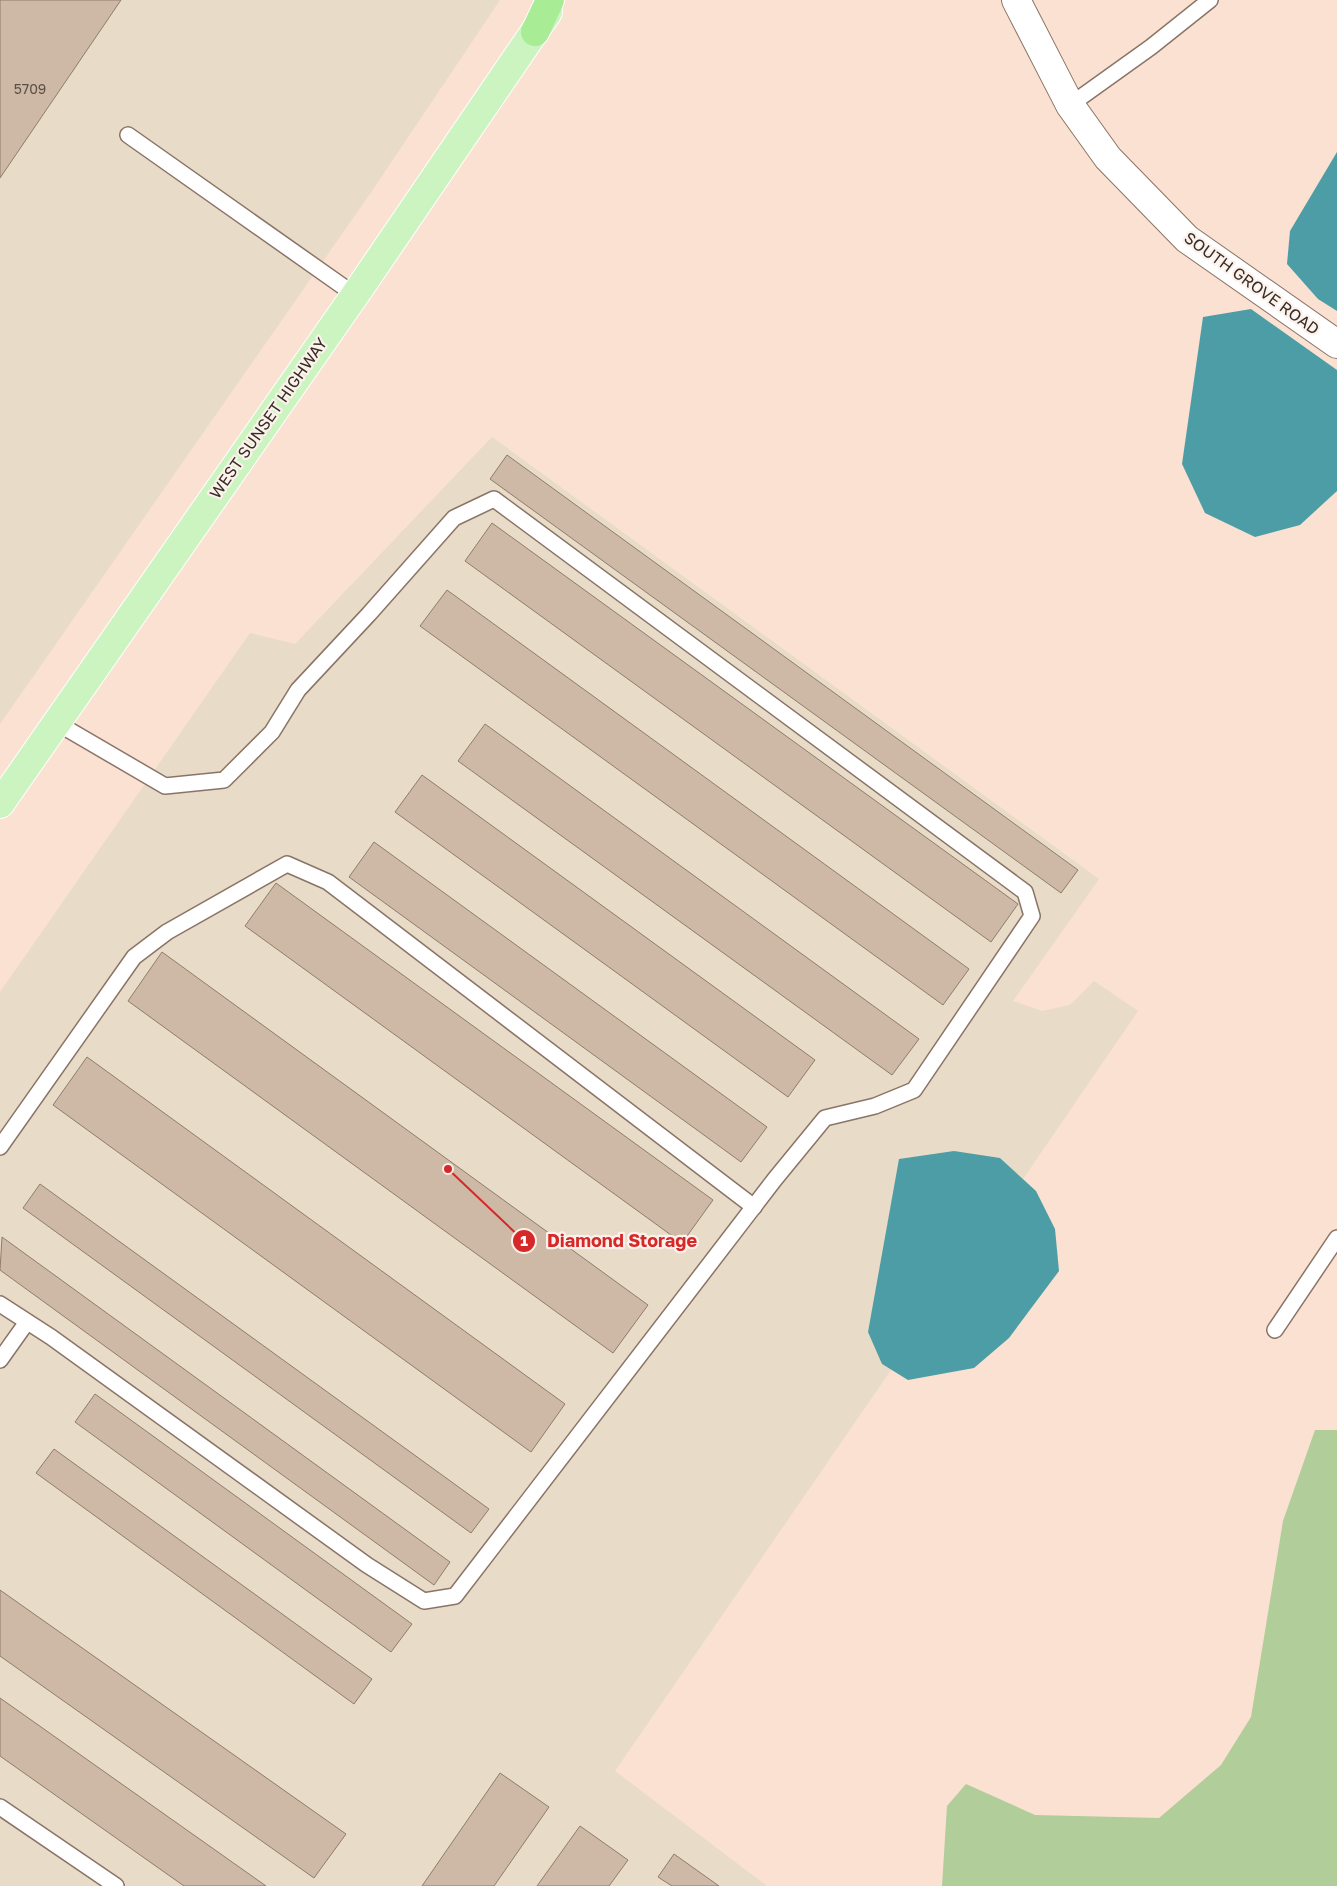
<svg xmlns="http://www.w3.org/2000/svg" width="1337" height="1886" font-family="'Golos Text',sans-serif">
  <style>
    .commercial { fill: #e8dbc7 }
    .green { fill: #b0cd9a }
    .water { fill: #4d9da6 }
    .building { fill: #ceb9a6; stroke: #8f7c6a }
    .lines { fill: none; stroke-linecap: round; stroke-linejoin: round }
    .lane-casing { stroke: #8a7466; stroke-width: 18 }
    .secondary-casing { stroke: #8a7466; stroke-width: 30 }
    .primary-casing { stroke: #fff; stroke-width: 30 }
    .highway-casing { stroke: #fff; stroke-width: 30 }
    .lane { stroke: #fff; stroke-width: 15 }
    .secondary { stroke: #fff; stroke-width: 28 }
    .primary { stroke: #cbf4c0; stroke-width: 28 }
    .highway { stroke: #a8ec96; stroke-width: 28 }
    .labels { text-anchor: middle; stroke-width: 4.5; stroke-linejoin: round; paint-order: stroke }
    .number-label { font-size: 14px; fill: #5c5046 }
    .street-label { font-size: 16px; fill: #362d26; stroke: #fcf2eb }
    .leader { fill: none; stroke: #d62828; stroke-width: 2 }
    .callout-dot { fill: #d62828; stroke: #fcf2eb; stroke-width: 2 }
    .mark-label { font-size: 15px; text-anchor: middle; font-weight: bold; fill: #fff }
    .callout-label { font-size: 18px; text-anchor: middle; font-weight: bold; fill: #d62828; stroke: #fcf2eb; stroke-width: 4.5; stroke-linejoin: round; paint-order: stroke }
  </style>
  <rect width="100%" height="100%" fill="#fae1d1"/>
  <!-- commercial -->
  <g class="commercial">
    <path d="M0,0H500L374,188L0,724Z"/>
    <path d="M492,437L1099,879L1013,1001L1042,1011L1070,1005L1094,981L1138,1011L1023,1179L1000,1158L881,1364L891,1370L615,1771L767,1886H0V992L250,633L295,644Z"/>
  </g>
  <!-- green -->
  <path class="green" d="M1315,1430H1337V1886H942L947,1806L966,1784L1035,1815L1159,1818L1221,1765L1251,1717L1283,1521Z"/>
  <!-- water -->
  <g class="water">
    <path d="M1337,152V311L1318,299L1287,264L1290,231Z"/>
    <path d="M1251,309L1337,370V491L1300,525L1255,537L1205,513L1182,464L1203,317Z"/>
    <path d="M954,1151L1000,1158L1036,1191L1055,1229L1059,1271L1009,1338L974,1368L908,1380L882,1364L868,1332L899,1159Z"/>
  </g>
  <!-- building -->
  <g class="building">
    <path d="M0,0H121L0,178Z"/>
    <path d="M507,455L1078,870L1061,893L490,479Z"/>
    <path d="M492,523L1018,904L991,942L465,561Z"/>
    <path d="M447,590L969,969L943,1005L420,626Z"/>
    <path d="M485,724L919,1039L892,1075L458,761Z"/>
    <path d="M422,775L815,1060L788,1097L395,812Z"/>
    <path d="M374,842L767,1127L741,1162L349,877Z"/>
    <path d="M276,883L713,1200L682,1243L245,926Z"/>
    <path d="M162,952L648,1305L613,1353L128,1001Z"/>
    <path d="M87,1057L565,1404L531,1452L53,1105Z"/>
    <path d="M40,1184L489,1509L471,1533L23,1208Z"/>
    <path d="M2,1237L450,1562L434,1585L0,1270Z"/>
    <path d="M95,1394L412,1624L391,1652L75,1422Z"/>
    <path d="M54,1449L372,1679L354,1704L36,1473Z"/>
    <path d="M0,1590L346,1834L314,1878L0,1656Z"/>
    <path d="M0,1698L266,1886H184L0,1756Z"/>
    <path d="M500,1773L549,1807L494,1886H422Z"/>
    <path d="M580,1826L628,1860L609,1886H537Z"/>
    <path d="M674,1854L719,1886H672L658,1877Z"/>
  </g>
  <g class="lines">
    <defs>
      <g id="lane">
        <path d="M1070,105L1151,47L1210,0"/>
        <path d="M128,135L355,295"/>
        <path d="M0,1147L134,957L167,932L287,864L328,882L754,1207"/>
        <path d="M0,1304L51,1337L367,1565L424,1601L455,1596L775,1179L825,1118L875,1106L914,1090L1032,916L1025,892L494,499L454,518L369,614L298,690L272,732L224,780L165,786L57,723"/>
        <path d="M1275,1330L1337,1238"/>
        <path d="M0,1360L27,1322"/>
        <path d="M0,1807L116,1886"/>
      </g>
      <path id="secondary" d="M1016,0L1070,105L1108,158L1187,239L1337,344"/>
      <path id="primary" d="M0,804L355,295L548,12"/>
      <path id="highway" d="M535,32L550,0"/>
    </defs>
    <!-- lane casing -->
    <use href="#lane" class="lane-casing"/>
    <!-- secondary casing -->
    <use href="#secondary" class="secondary-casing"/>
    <!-- primary casing -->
    <use href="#primary" class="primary-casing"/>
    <!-- highway casing -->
    <use href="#highway" class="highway-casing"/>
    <!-- lane -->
    <use href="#lane" class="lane"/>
    <!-- secondary -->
    <use href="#secondary" class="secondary"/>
    <!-- primary -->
    <use href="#primary" class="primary"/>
    <!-- highway -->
    <use href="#highway" class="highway"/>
  </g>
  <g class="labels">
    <!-- number labels -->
    <g class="number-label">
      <text x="30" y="94">5709</text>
    </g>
    <!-- street labels -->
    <g class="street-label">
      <text transform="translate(1252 283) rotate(36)" y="6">SOUTH GROVE ROAD</text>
      <text transform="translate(268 418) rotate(-55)" y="6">WEST SUNSET HIGHWAY</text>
    </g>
  </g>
  <!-- callouts -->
  <path class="leader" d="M448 1169L524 1241"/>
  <g class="callout-dot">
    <circle cx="448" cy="1169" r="5"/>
    <circle cx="524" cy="1241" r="12"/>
  </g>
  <g class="mark-label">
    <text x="524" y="1246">1</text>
  </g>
  <g class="callout-label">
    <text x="622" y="1247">Diamond Storage</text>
  </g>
</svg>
